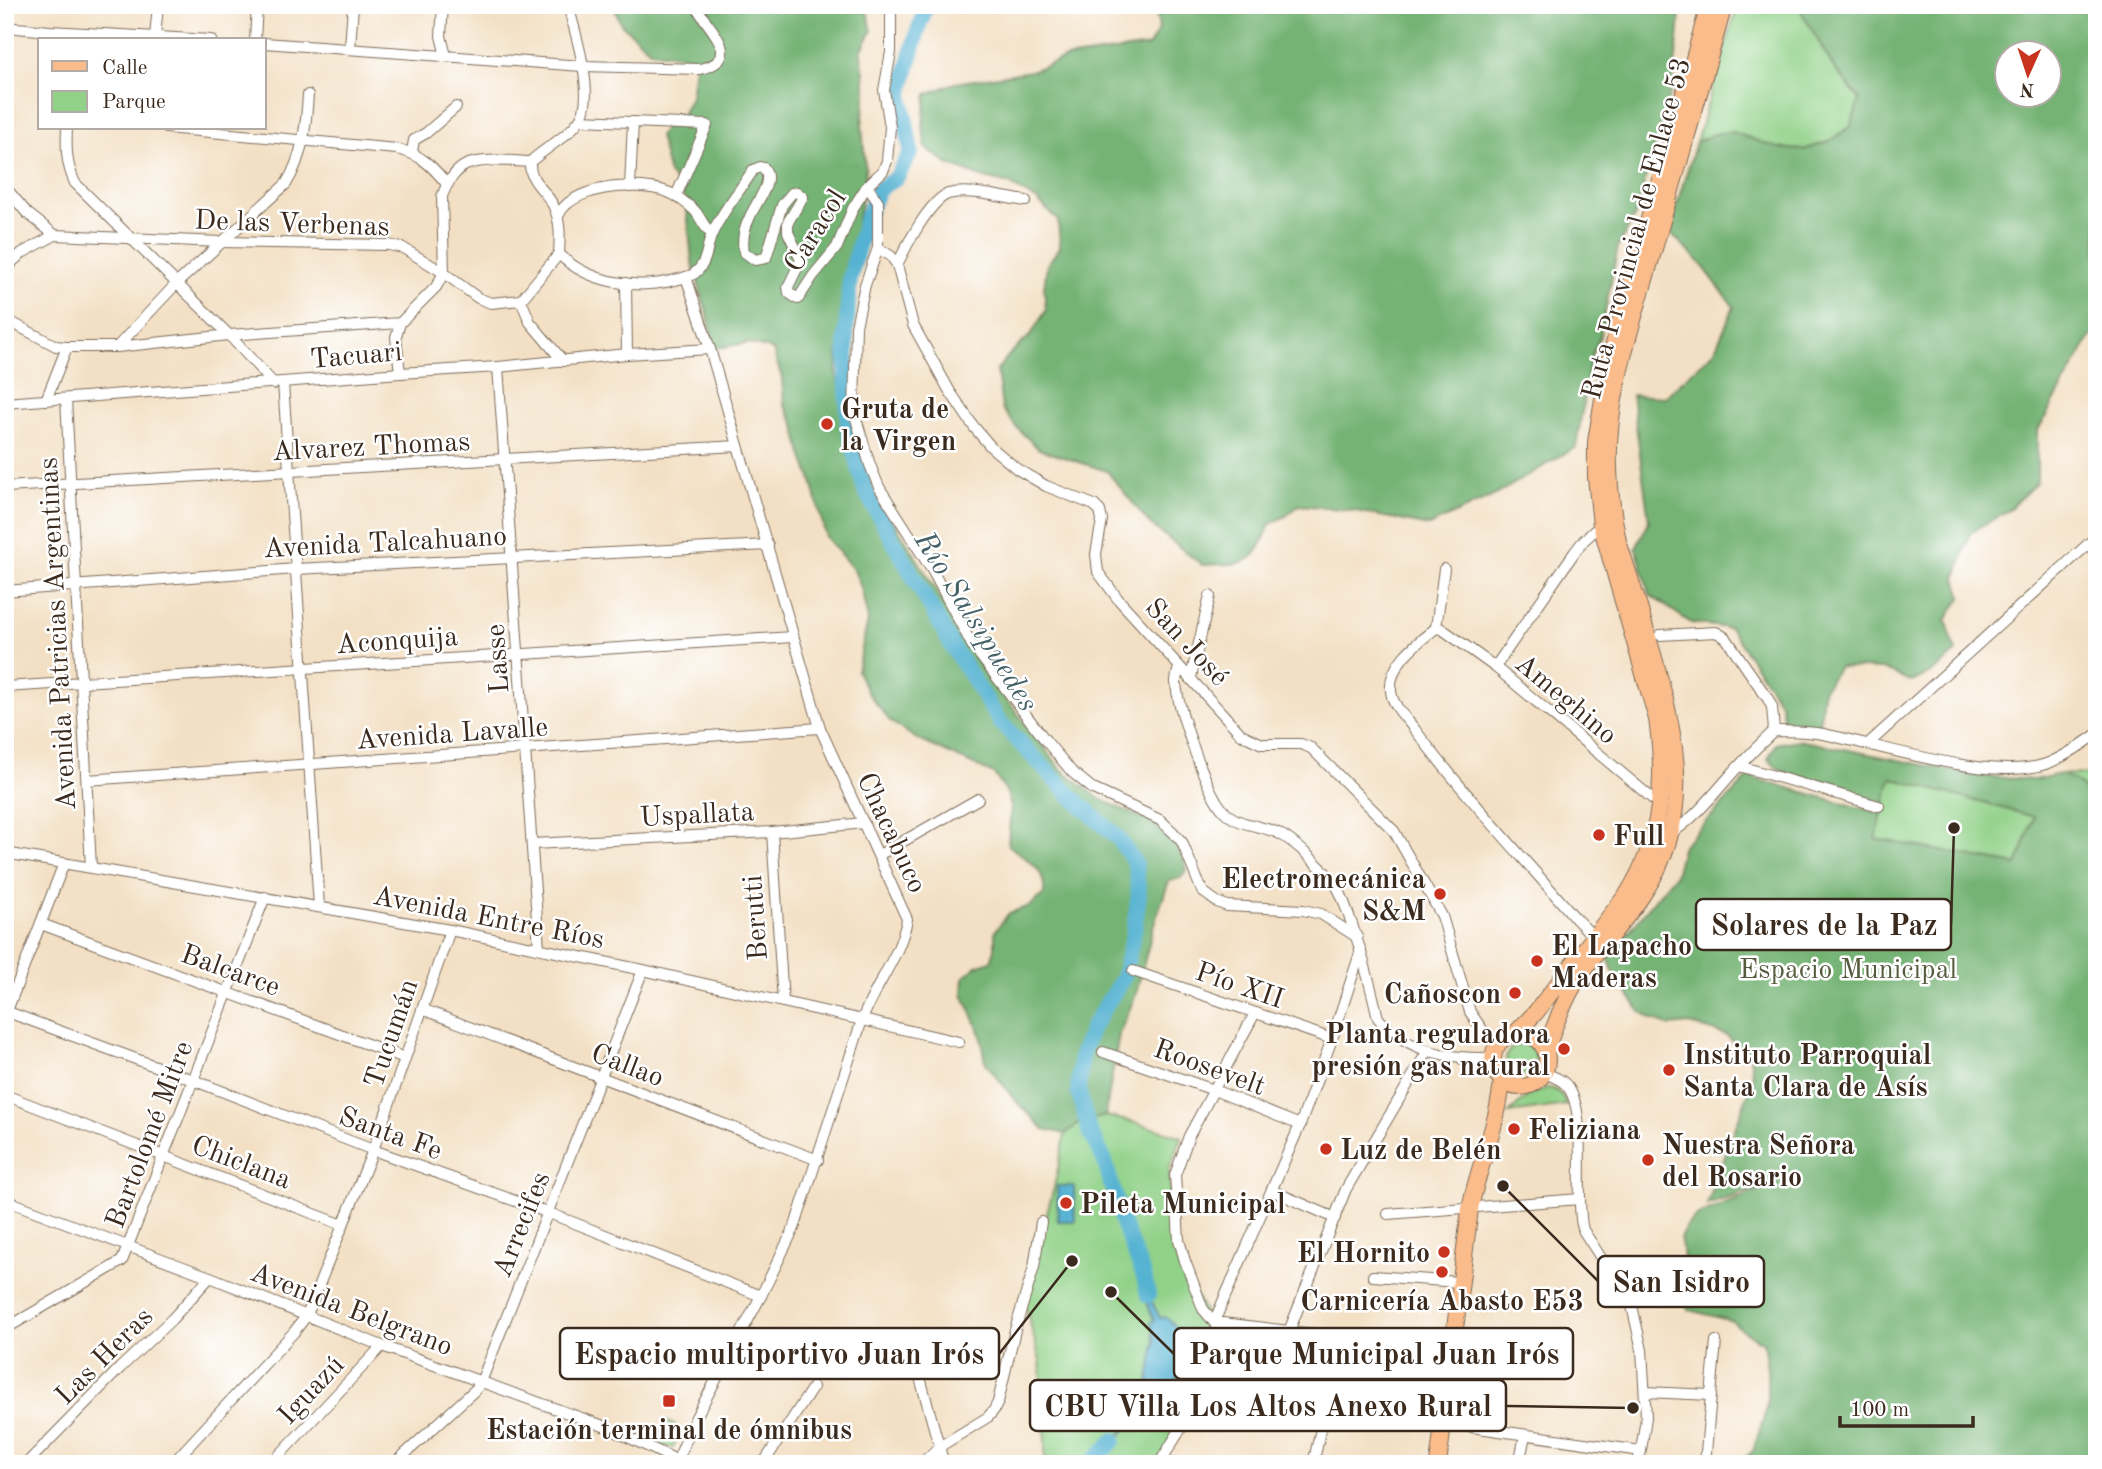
<svg xmlns="http://www.w3.org/2000/svg" width="2102" height="1469" font-family="'Old Standard TT',serif">
  <style>
    .green { fill: #91d188; stroke: #667e53; stroke-width: 2 }
    .forest { fill: #74b374; stroke: #586e49; stroke-width: 2; fill-rule: evenodd }
    .water { fill: #54b2d2; stroke: #486e78; stroke-width: 2 }
    .lines { fill: none; stroke-linecap: round; stroke-linejoin: round }
    .stream { stroke: #54b2d2; stroke-width: 2.5 }
    .river { stroke: #54b2d2; stroke-width: 16 }
    .minor-casing { stroke: #7b6a58; stroke-width: 12 }
    .primary-casing { stroke: #7b6a58; stroke-width: 18 }
    .minor { stroke: #fff; stroke-width: 10 }
    .primary { stroke: #fabc8b; stroke-width: 16 }
    .poi-dot { fill: #c8321e; stroke: #fff; stroke-width: 2.5 }
    .labels { text-anchor: middle; stroke-width: 5; stroke-linejoin: round; paint-order: stroke }
    .street-label { font-size: 28px; fill: #3b2a1e; stroke: #fff }
    .poi-label { font-size: 28px; font-weight: bold; fill: #3b2a1e; stroke: #fff; text-anchor: start }
    .park-label { font-size: 28px; fill: #555c3e; stroke: #fff }
    .water-label { font-size: 30px; font-style: italic; fill: #456066; stroke: #fff }
    .leader { fill: none; stroke: #3b2a1e; stroke-width: 2.5 }
    .callout-dot { fill: #3b2a1e; stroke: #fff; stroke-width: 2.5 }
    .callout { fill: #fff; stroke: #3b2a1e; stroke-width: 2.5 }
    .callout-label { font-size: 30px; text-anchor: middle; font-weight: bold; fill: #3b2a1e }
  </style>
  <rect width="100%" height="100%" fill="#fff"/>
  <filter id="ink" filterUnits="userSpaceOnUse"><feTurbulence type="fractalNoise" baseFrequency=".0143" numOctaves="2"/><feDisplacementMap in="SourceGraphic" scale="14" xChannelSelector="R" yChannelSelector="G"/><feConvolveMatrix kernelMatrix="1 2 1 2 8 2 1 2 1" color-interpolation-filters="sRGB"/></filter>
  <filter id="wash" filterUnits="userSpaceOnUse"><feTurbulence type="fractalNoise" baseFrequency=".00686" numOctaves="4" result="noise"/><feDisplacementMap in="SourceGraphic" scale="28" xChannelSelector="R" yChannelSelector="G"/><feGaussianBlur stdDeviation="1.57" result="paint"/><feColorMatrix in="noise" values="0 0 0 0 0 0 0 0 0 0 0 0 0 0 0 0 0 1.4 0 .05"/><feComposite in="paint" operator="in"/></filter>
  <g filter="url(#wash)">
    <rect width="100%" height="100%" fill="#f3e0c4"/>
    <!-- green -->
    <g class="green">
      <path d="M1738,5H1803L1801,11L1834,68L1860,100L1850,127L1828,142L1803,150L1778,148L1732,132L1715,134L1696,142Z"/>
      <path d="M2060,774L2097,775V802L2075,781Z"/>
      <path d="M1890,778L2034,816L2017,865L1876,839Z"/>
      <circle cx="1521" cy="1060" r="15"/>
      <path d="M1546,1088C1557,1088 1564,1096 1567,1105L1509,1113L1528,1096Z"/>
      <path d="M1105,1116L1137,1123L1182,1137L1169,1170L1174,1244L1182,1272L1218,1335L1220,1353L1212,1372L1156,1464H1045V1412L1040,1361L1025,1304L1043,1227L1054,1188L1065,1134L1080,1123Z"/>
      <path d="M668,1422L680,1428L679,1436L673,1448L659,1445L656,1442L663,1423Z"/>
    </g>
    <!-- forest -->
    <g class="forest">
      <path d="M613,5H851L867,11L872,31L861,51L866,91L862,125L866,177L843,294L837,374L874,491L910,547L982,668L1062,770L1100,799L1153,823L1170,839L1184,858L1187,871L1180,878L1169,881L1154,924L1136,994L1119,1034L1105,1116L1080,1123L1065,1134L1044,1129L1016,1101L986,1063L981,1034L963,994L964,977L977,966L991,961L995,949V931L1009,913L1030,906L1044,894C1047,868 1027,860 1008,845L1011,806L1007,793L994,774L917,739L890,721L868,693L857,671L868,620L861,587L854,570L826,537L812,481L802,454L795,425L784,404L782,378L773,350L748,343L710,349V324L692,261L687,210L682,190L669,174L659,136L667,125L678,123L691,97L696,58L651,51L621,24Z"/>
      <path d="M1156,5H1680L1679,30L1673,84L1635,215L1618,247L1600,336L1591,357L1576,447L1493,496L1429,526L1351,510L1299,505L1286,516L1270,524C1253,569 1246,563 1202,565L1150,524L1107,471L1039,449L1017,428L1002,408L997,370L1010,354L1031,335L1046,310L1044,288L1047,265L1060,247L1058,220L1038,201L1009,184L981,177L948,164L925,147L923,124L927,94L955,83L1031,71L1066,58L1149,46L1159,29Z"/>
      <path d="M1803,5H2097V326L2037,432V482L2007,511L1970,533L1956,578L1962,597L1946,620L1956,652L1936,670L1912,682L1883,669L1839,667L1823,690L1820,725H1802L1784,723L1781,704L1730,628L1691,623L1650,595L1636,548L1649,521L1632,395L1665,397L1714,352L1734,307L1702,265L1672,234L1677,204L1696,142L1715,134L1732,132L1778,148L1803,150L1828,142L1850,127L1860,99L1834,68L1801,11ZM2050,52V94H2008V52Z"/>
      <path d="M1798,740L1979,776L2034,780L2060,774L2075,781L2097,802V1464H1738L1753,1451L1767,1407V1368L1763,1342L1747,1334L1732,1321L1689,1310C1675,1285 1688,1264 1680,1238L1686,1227L1696,1216L1783,1180L1707,1205L1753,1080L1750,1056L1726,1035L1690,1024L1670,1026L1652,1019L1639,1010L1613,971L1608,957L1675,875L1683,845L1749,777L1882,814L1876,839L2017,865L2034,817L1891,778L1884,803L1790,774L1776,767L1768,759L1776,744Z"/>
    </g>
    <!-- water -->
    <g class="water">
      <path d="M1057,1186H1074L1075,1221H1058Z"/>
      <path d="M1144,1276L1150,1298L1160,1318L1164,1317L1171,1321L1186,1342L1187,1350L1180,1372L1176,1381L1153,1409L1126,1429L1101,1454L1138,1415L1146,1403L1155,1341L1151,1322L1154,1320C1148,1307 1142,1291 1144,1276Z"/>
    </g>
    <g class="lines">
      <!-- stream -->
      <path class="stream" d="M1185,1348H1195L1208,1343L1218,1357"/>
      <!-- river -->
      <g class="river">
        <path d="M922,19L926,5"/>
        <path d="M919,27L901,93L911,152L897,177L878,190L865,221L850,278L846,335L848,426L865,490L955,651L1000,722L1071,796L1117,837L1135,863L1139,894L1134,931L1123,978L1092,1027L1081,1056L1078,1090L1089,1130L1104,1159L1123,1225L1144,1276L1148,1295"/>
        <path d="M1091,1464L1114,1440"/>
      </g>
    </g>
  </g>
  <g filter="url(#ink)">
    <g class="lines">
      <defs>
        <g id="minor">
          <path d="M443,5L441,36L446,56"/>
          <path d="M5,27L50,31L211,40"/>
          <path d="M155,37L158,5"/>
          <path d="M255,40L257,5"/>
          <path d="M264,43L582,66L700,69C748,58 704,26 696,5"/>
          <path d="M350,48L353,5"/>
          <path d="M580,120L707,125L676,196"/>
          <path d="M67,128C66,148 66,164 75,183L229,335L274,384"/>
          <path d="M166,128L397,149C421,154 432,166 447,184"/>
          <path d="M412,152L414,140L426,133L456,107"/>
          <path d="M530,162C529,182 544,188 553,205C561,221 560,236 559,254C588,283 636,290 675,280C682,278 690,277 695,273C708,263 706,247 712,234C722,211 740,191 753,170L760,167L764,168C775,183 754,204 749,219C744,229 742,241 744,252L755,260L766,258L782,205L792,193L797,192L803,197L788,222V232L801,260L788,287L789,293L798,299L813,276L837,247L853,208L867,186L883,171L887,161L890,127L884,90L891,52V5"/>
          <path d="M530,162C545,148 569,136 580,119C596,96 575,32 568,5"/>
          <path d="M867,186L878,202V248L865,285L856,326L854,412L870,465L879,487L932,570L972,645L1046,741L1072,772L1093,789L1160,820L1173,832L1182,842L1202,891L1217,902L1227,906L1303,910L1321,914L1357,937"/>
          <path d="M5,187L27,213L55,235L221,242L389,245L403,248L444,273L478,298L491,303L521,300L559,254"/>
          <path d="M630,187L633,122"/>
          <path d="M558,216C560,213 561,210 564,207C585,183 654,180 679,198C684,202 692,207 696,212C702,220 704,228 712,234"/>
          <path d="M878,248L891,256L897,265L913,325L949,390L974,427L991,447L1017,469L1046,486L1094,505L1100,511L1102,520L1096,554L1098,572L1118,599L1241,734L1262,744H1301L1311,748L1394,831L1442,916L1470,1012L1486,1035L1497,1045"/>
          <path d="M897,265C905,248 930,200 948,194C969,188 1004,198 1026,201"/>
          <path d="M5,278L12,262L22,253L55,235"/>
          <path d="M626,283L627,354"/>
          <path d="M521,300L530,322L563,361"/>
          <path d="M5,319L56,346L67,347H117L229,335L400,323L436,287L444,273L442,196C446,185 455,170 466,165C482,158 513,161 530,162"/>
          <path d="M400,323L396,337L400,373"/>
          <path d="M117,347L176,284L286,184C303,157 306,126 308,95"/>
          <path d="M498,367L539,948"/>
          <path d="M283,383L319,906"/>
          <path d="M66,399L91,867"/>
          <path d="M46,400L67,347"/>
          <path d="M5,403L400,373L498,367L627,354L710,349"/>
          <path d="M5,487L738,446"/>
          <path d="M5,591L296,569L768,545"/>
          <path d="M1436,628L1444,569"/>
          <path d="M1660,635L1716,632L1726,638L1768,699L1772,707L1774,731"/>
          <path d="M1179,667C1178,672 1176,677 1176,682C1177,707 1207,794 1224,811C1238,826 1261,825 1278,833C1296,842 1320,866 1334,882C1341,891 1345,905 1349,916C1361,949 1370,983 1378,1018C1409,1053 1449,1059 1493,1058"/>
          <path d="M1495,667L1574,553L1583,541L1601,525"/>
          <path d="M1191,677L1210,596"/>
          <path d="M5,687L793,637"/>
          <path d="M1868,744L2097,536"/>
          <path d="M1739,766L1879,806"/>
          <path d="M87,780L820,728"/>
          <path d="M772,832L783,1002"/>
          <path d="M1670,834C1696,818 1715,792 1736,769C1748,756 1761,743 1774,731C1790,731 1807,731 1823,734C1880,745 1998,785 2051,762C2067,755 2083,744 2097,734"/>
          <path d="M532,844L772,832L864,823"/>
          <path d="M5,853L450,930L643,970L959,1042"/>
          <path d="M879,855L978,799"/>
          <path d="M41,924L405,1058"/>
          <path d="M1594,937L1576,919C1523,857 1465,796 1416,731C1408,720 1392,706 1391,691C1388,664 1417,643 1436,628L1442,629L1495,667L1660,805"/>
          <path d="M1133,971L1332,1039"/>
          <path d="M422,1009L818,1160"/>
          <path d="M5,1011L193,1080L373,1150L549,1213L761,1296"/>
          <path d="M5,1016L64,863"/>
          <path d="M1103,1052L1214,1090L1300,1125"/>
          <path d="M1462,1059L1498,1076"/>
          <path d="M1544,1073C1552,1076 1562,1079 1567,1086C1589,1112 1574,1196 1583,1230L1632,1306L1642,1350L1646,1417L1641,1451L1637,1464"/>
          <path d="M5,1095L343,1225"/>
          <path d="M1273,1191L1335,1218"/>
          <path d="M5,1200L210,1277L382,1346L609,1428L670,1457L679,1464"/>
          <path d="M1388,1214L1580,1199"/>
          <path d="M1373,1276L1459,1282"/>
          <path d="M5,1329L122,1261L265,897"/>
          <path d="M1289,1331L1346,1189L1427,1052"/>
          <path d="M916,1363L944,1464"/>
          <path d="M1646,1392L1711,1395L1716,1341"/>
          <path d="M1443,1423L1641,1451"/>
          <path d="M26,1464L120,1368L172,1319L210,1277"/>
          <path d="M172,1464L294,1332L307,1315L373,1150L450,930"/>
          <path d="M271,1464L382,1346"/>
          <path d="M394,1464L476,1389L481,1382L643,970"/>
          <path d="M676,1464L696,1417L761,1296L795,1226L862,1020C875,985 901,955 907,919L820,728L710,349L686,277"/>
          <path d="M763,1464L813,1387"/>
          <path d="M921,1464L939,1447L988,1417L994,1410L998,1402L1015,1330L1034,1267L1041,1222"/>
          <path d="M1159,1464L1213,1377L1221,1362L1223,1344L1221,1334L1214,1322L1203,1309L1185,1261L1179,1240L1175,1175L1189,1136L1255,1013"/>
          <path d="M1313,1464L1341,1341L1332,1336L1214,1322L1300,1125L1332,1039L1361,950"/>
          <path d="M1519,1464L1525,1435"/>
          <path d="M1705,1464L1711,1395"/>
        </g>
        <g id="primary">
          <circle cx="1520" cy="1060" r="27"/>
          <path d="M1516,1033L1536,1012L1628,893C1662,839 1666,781 1657,719L1601,525L1596,477V442L1609,362L1709,5"/>
          <path d="M1546,1052C1552,1031 1560,1011 1570,992C1589,956 1621,928 1643,894C1694,819 1677,739 1654,658C1643,619 1631,580 1618,541C1610,502 1606,460 1611,420C1618,360 1639,302 1655,245C1678,165 1702,85 1724,5"/>
          <path d="M1438,1464L1470,1209C1478,1165 1499,1124 1502,1079"/>
        </g>
      </defs>
      <!-- minor casing -->
      <use href="#minor" class="minor-casing"/>
      <!-- primary casing -->
      <use href="#primary" class="primary-casing"/>
      <!-- minor -->
      <use href="#minor" class="minor"/>
      <!-- primary -->
      <use href="#primary" class="primary"/>
    </g>
  </g>
  <!-- markers -->
  <g class="poi-dot">
    <circle cx="827" cy="424" r="7"/>
    <circle cx="1599" cy="835" r="7"/>
    <circle cx="1440" cy="894" r="7"/>
    <circle cx="1537" cy="961" r="7"/>
    <circle cx="1515" cy="993" r="7"/>
    <circle cx="1564" cy="1049" r="7"/>
    <circle cx="1669" cy="1070" r="7"/>
    <circle cx="1514" cy="1129" r="7"/>
    <circle cx="1326" cy="1149" r="7"/>
    <circle cx="1648" cy="1160" r="7"/>
    <circle cx="1066" cy="1203" r="7"/>
    <circle cx="1444" cy="1252" r="7"/>
    <circle cx="1442" cy="1272" r="7"/>
    <rect x="662" y="1394" width="14" height="14" rx="3.5"/>
  </g>
  <g class="labels">
    <!-- street labels -->
    <g class="street-label">
      <text transform="translate(292 222) rotate(2)" y="10">De las Verbenas</text>
      <text transform="translate(1635 228) rotate(-75)" y="10">Ruta Provincial de Enlace 53</text>
      <text transform="translate(814 230) rotate(-58)" y="10">Caracol</text>
      <text transform="translate(356 354) rotate(-5)" y="10">Tacuari</text>
      <text transform="translate(371 445) rotate(-3)" y="10">Alvarez Thomas</text>
      <text transform="translate(385 541) rotate(-3)" y="10">Avenida Talcahuano</text>
      <text transform="translate(56 634) rotate(-93)" y="10">Avenida Patricias Argentinas</text>
      <text transform="translate(397 639) rotate(-4)" y="10">Aconquija</text>
      <text transform="translate(1188 641) rotate(47)" y="10">San José</text>
      <text transform="translate(496 659) rotate(-94)" y="10">Lasse</text>
      <text transform="translate(1567 698) rotate(40)" y="10">Ameghino</text>
      <text transform="translate(452 732) rotate(-4)" y="10">Avenida Lavalle</text>
      <text transform="translate(697 813) rotate(-3)" y="10">Uspallata</text>
      <text transform="translate(893 832) rotate(65)" y="10">Chacabuco</text>
      <text transform="translate(489 916) rotate(11)" y="10">Avenida Entre Ríos</text>
      <text transform="translate(754 918) rotate(-94)" y="10">Berutti</text>
      <text transform="translate(231 969) rotate(20)" y="10">Balcarce</text>
      <text transform="translate(1240 984) rotate(19)" y="10">Pío XII</text>
      <text transform="translate(390 1033) rotate(-71)" y="10">Tucumán</text>
      <text transform="translate(628 1064) rotate(21)" y="10">Callao</text>
      <text transform="translate(1210 1066) rotate(20)" y="10">Roosevelt</text>
      <text transform="translate(391 1132) rotate(20)" y="10">Santa Fe</text>
      <text transform="translate(148 1134) rotate(-69)" y="10">Bartolomé Mitre</text>
      <text transform="translate(242 1161) rotate(21)" y="10">Chiclana</text>
      <text transform="translate(520 1224) rotate(-68)" y="10">Arrecifes</text>
      <text transform="translate(352 1308) rotate(21)" y="10">Avenida Belgrano</text>
      <text transform="translate(103 1355) rotate(-45)" y="10">Las Heras</text>
      <text transform="translate(310 1389) rotate(-47)" y="10">Iguazú</text>
    </g>
    <!-- poi labels -->
    <g class="poi-label">
      <text x="841" y="418">Gruta de<tspan x="841" dy="32">la Virgen</tspan></text>
      <text x="1613" y="845">Full</text>
      <text x="1426" y="888" text-anchor="end">Electromecánica<tspan x="1426" dy="32">S&amp;M</tspan></text>
      <text x="1551" y="955">El Lapacho<tspan x="1551" dy="32">Maderas</tspan></text>
      <text x="1501" y="1003" text-anchor="end">Cañoscon</text>
      <text x="1550" y="1043" text-anchor="end">Planta reguladora<tspan x="1550" dy="32">presión gas natural</tspan></text>
      <text x="1683" y="1064">Instituto Parroquial<tspan x="1683" dy="32">Santa Clara de Asís</tspan></text>
      <text x="1528" y="1139">Feliziana</text>
      <text x="1662" y="1154">Nuestra Señora<tspan x="1662" dy="32">del Rosario</tspan></text>
      <text x="1340" y="1159">Luz de Belén</text>
      <text x="1080" y="1213">Pileta Municipal</text>
      <text x="1430" y="1262" text-anchor="end">El Hornito</text>
      <text x="1442" y="1310" text-anchor="middle">Carnicería Abasto E53</text>
      <text x="669" y="1439" text-anchor="middle">Estación terminal de ómnibus</text>
    </g>
    <!-- park labels -->
    <g class="park-label">
      <text x="1848" y="978">Espacio Municipal</text>
    </g>
    <!-- water labels -->
    <g class="water-label">
      <text transform="translate(977 621) rotate(58)" y="10">Río Salsipuedes</text>
    </g>
  </g>
  <!-- callouts -->
  <path class="leader" d="M1954 828L1951 924M1503 1186L1598 1281M1111 1292L1174 1354M1072 1261L999 1354M1633 1408L1506 1406"/>
  <g class="callout-dot">
    <circle cx="1954" cy="828" r="7"/>
    <circle cx="1503" cy="1186" r="7"/>
    <circle cx="1111" cy="1292" r="7"/>
    <circle cx="1072" cy="1261" r="7"/>
    <circle cx="1633" cy="1408" r="7"/>
  </g>
  <g class="callout">
    <rect x="1696" y="899" width="255" height="51" rx="7"/>
    <rect x="1598" y="1256" width="166" height="51" rx="7"/>
    <rect x="1174" y="1328" width="399" height="51" rx="7"/>
    <rect x="560" y="1328" width="439" height="51" rx="7"/>
    <rect x="1030" y="1380" width="476" height="51" rx="7"/>
  </g>
  <g class="callout-label">
    <text x="1824" y="935">Solares de la Paz</text>
    <text x="1681" y="1292">San Isidro</text>
    <text x="1374" y="1364">Parque Municipal Juan Irós</text>
    <text x="779" y="1364">Espacio multiportivo Juan Irós</text>
    <text x="1268" y="1416">CBU Villa Los Altos Anexo Rural</text>
  </g>
  <!-- margin -->
  <rect width="2102" height="1469" fill="none" stroke="#fff" stroke-width="28"/>
  <!-- legend -->
  <rect x="38" y="38" width="228" height="91" fill="#ffffff" stroke="#b1aaa5" stroke-width="2"/>
  <rect x="52" y="61" width="35" height="10" fill="#fabc8b" stroke="#b1aaa5" stroke-width="2"/>
  <text x="102" y="74" font-size="21" fill="#3b2a1e">Calle</text>
  <rect x="52" y="91" width="35" height="21" fill="#91d188" stroke="#b1aaa5" stroke-width="2"/>
  <text x="102" y="108" font-size="21" fill="#3b2a1e">Parque</text>
  <!-- north arrow -->
  <g transform="translate(2028 74) rotate(183)"><circle r="33" fill="#ffffff" stroke="#b1aaa5" stroke-width="2"/>
  <path d="M0-5L12 26L0 18L-12 26Z" fill="#c8321e"/>
  <text y="-10" font-size="19" font-weight="bold" text-anchor="middle" fill="#3b2a1e">N</text>
  </g>
  <!-- scale -->
  <path d="M1840 1416v10h133v-10" fill="none" stroke="#3b2a1e" stroke-width="3.5"/>
  <text x="1850" y="1416" font-size="21" fill="#3b2a1e" stroke="#ffffff" stroke-width="5" paint-order="stroke">100 m</text>
</svg>
